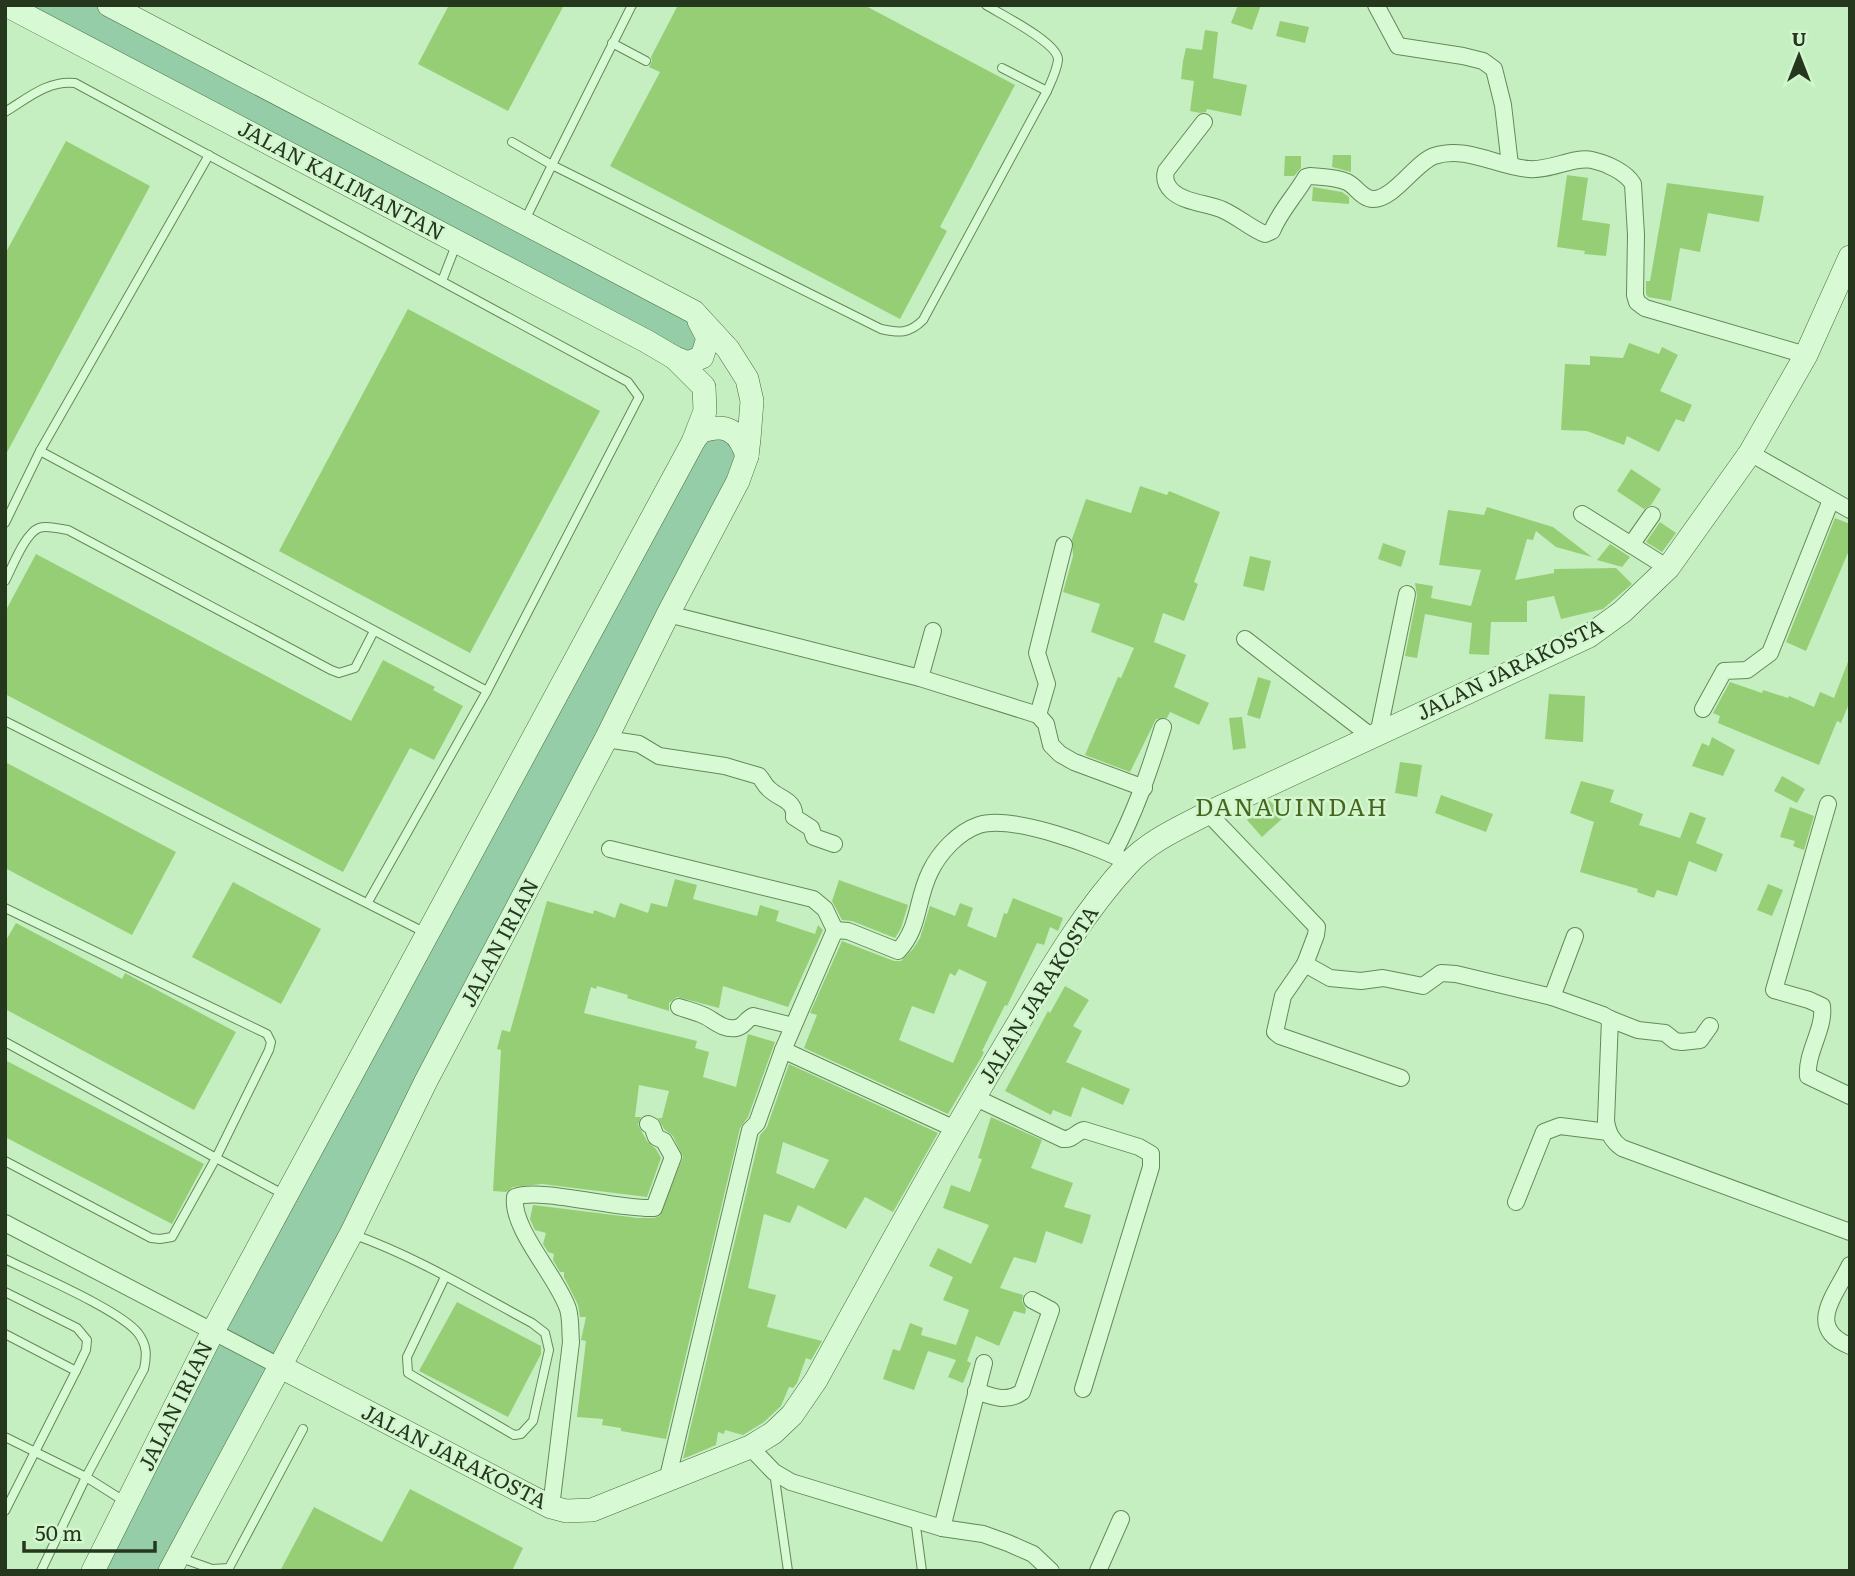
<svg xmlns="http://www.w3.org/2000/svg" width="1855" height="1576" font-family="Literata,serif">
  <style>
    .green { fill: #94cda7 }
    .building { fill: #96ce75; fill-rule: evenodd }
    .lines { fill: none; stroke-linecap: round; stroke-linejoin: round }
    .lane-casing { stroke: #648958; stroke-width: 10 }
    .street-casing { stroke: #648958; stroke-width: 18 }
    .secondary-casing { stroke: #496b3b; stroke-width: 24 }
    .lane { stroke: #d7fad4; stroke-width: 8 }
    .street { stroke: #d7fad4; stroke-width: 16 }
    .secondary { stroke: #d7fad4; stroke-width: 23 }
    .labels { text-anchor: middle; stroke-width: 5; stroke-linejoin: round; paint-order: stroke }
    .street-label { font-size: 21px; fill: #25381d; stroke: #d3f6d0 }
    .quarter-label { font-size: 24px; letter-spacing: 2px; fill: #46661b; stroke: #d3f6d0 }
  </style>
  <rect width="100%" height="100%" fill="#c5efc1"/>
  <!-- green -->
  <g class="green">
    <path d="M6,5H111L705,329L696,361Z"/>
    <path d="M708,429L747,456L170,1571H91Z"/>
  </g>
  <!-- building -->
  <g class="building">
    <path d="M449,5H564L508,111L418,64Z"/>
    <path d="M678,5H864L1015,85L940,227L947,231L900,319L610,166L660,72L649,67L652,61L651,57Z"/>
    <path d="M1238,5H1261L1252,30L1231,23Z"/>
    <path d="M1280,21L1309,27L1305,43L1276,36Z"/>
    <path d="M1205,30L1218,32L1213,78L1247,85L1241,116L1207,109L1206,112L1200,113L1190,111L1194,81L1181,79L1183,61L1186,48L1202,50Z"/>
    <path d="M66,141L150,186L5,456V254Z"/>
    <path d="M1333,155H1351V172L1332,167Z"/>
    <path d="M1285,156H1301V168L1294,176H1284Z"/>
    <path d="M1567,175L1588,178L1582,220L1610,224L1606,256L1584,254L1585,251L1557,247Z"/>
    <path d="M1667,183L1764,196L1759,222L1708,213L1700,252L1680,248L1671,301L1648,297L1646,294V281H1650Z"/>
    <path d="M1313,187L1342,192L1349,197V204L1312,201Z"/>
    <path d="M408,309L600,411L470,653L279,551Z"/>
    <path d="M1629,343L1659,354L1662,347L1678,355L1660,391L1692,405L1684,422L1676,419L1659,452L1627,436L1624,445L1587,431L1561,430L1565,364L1590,365V356L1623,358Z"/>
    <path d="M1631,469L1661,489L1651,505L1644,509L1617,491Z"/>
    <path d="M1140,486L1167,495L1169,491L1220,512L1194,582L1198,584L1184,621L1163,613L1154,642L1186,655L1174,687L1209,703L1199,725L1170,712L1167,718L1156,719L1130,772L1085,755L1118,677L1121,678L1134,648L1091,632L1100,604L1063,592L1073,556L1072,539L1086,499L1131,513Z"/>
    <path d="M1487,507L1553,527L1592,557L1556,547L1536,531L1533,540L1527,539L1515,580L1554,573V569L1616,568L1632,584L1603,609L1561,619L1554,596L1527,601V622H1491L1489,655L1469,654L1472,623L1425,614L1417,658L1405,656L1417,596L1415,583L1433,586L1431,598L1471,606L1481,570L1439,565L1448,510L1484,515Z"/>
    <path d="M1835,518L1850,524V548L1806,651L1786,642Z"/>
    <path d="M1660,522L1676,533L1662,552L1646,542Z"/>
    <path d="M1383,543L1406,551L1401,567L1378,559Z"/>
    <path d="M1610,544L1630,557L1622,567L1597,560Z"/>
    <path d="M36,554L351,721L383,660L435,687L433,690L463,706L434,760L410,748L343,872L5,694V612Z"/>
    <path d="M1250,556L1271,561L1264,591L1243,586Z"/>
    <path d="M1849,659L1850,701L1841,723L1837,721L1819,765L1718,723L1720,716L1713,713L1730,682L1762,693L1763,690L1788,698L1789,696L1814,707L1820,692L1834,698Z"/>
    <path d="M1258,677L1271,681L1260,719L1247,715Z"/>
    <path d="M1549,694L1585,696L1583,742L1545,739Z"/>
    <path d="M1242,717L1246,748L1233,750L1229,718Z"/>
    <path d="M1712,737L1735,750L1723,776L1692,766L1702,743L1709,746Z"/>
    <path d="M5,762L176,852L132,935L5,868Z"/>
    <path d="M1400,762L1422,765L1417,797L1395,793Z"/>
    <path d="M1782,776L1805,789L1797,803L1774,791Z"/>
    <path d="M1581,781L1614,790L1610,802L1643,814L1639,825L1680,838L1690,812L1706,818L1696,843L1723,854L1716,872L1689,861L1677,896L1657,890L1654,898L1637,892L1638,889L1580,872L1594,822L1570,813Z"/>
    <path d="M1441,795L1493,814L1486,832L1435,813Z"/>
    <path d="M1269,800L1285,816L1262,837L1247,820Z"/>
    <path d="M1790,807L1814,816L1804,850L1793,846L1795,841L1780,837Z"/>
    <path d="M675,879L697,885L693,899L757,916L760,905L779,911L776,921L815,934L818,925L823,930L788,1007L723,986L719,1008L677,997L669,1003V1011L627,998L628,995L597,986L596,989L591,987L584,1013L697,1041L695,1048L709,1052L703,1077L736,1087L748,1034L775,1042L748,1117L740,1128L666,1439L621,1431V1428L602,1425L603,1419L577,1417L586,1341L581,1340L586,1317H580L578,1305L564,1277V1272H560L553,1260L554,1254L548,1252L543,1244L546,1233L535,1230L530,1219L533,1205L638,1218H654L660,1216L683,1157L673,1136L664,1129L658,1118H662L669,1091L639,1085L635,1117H641L638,1125L647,1141L656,1149L661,1158L647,1197L542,1184L513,1187L506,1192L493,1191L501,1050L497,1049L502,1030L510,1032L547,901L593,914L594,910L615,918L620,903L648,913L651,903L667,907Z"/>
    <path d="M839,880L908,905L901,928L895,938L852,921L842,920L832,901Z"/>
    <path d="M233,882L321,929L281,1004L192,957Z"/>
    <path d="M1768,884L1783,890L1772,916L1757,910Z"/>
    <path d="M1013,898L1063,918L1058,931L1050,927L1044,945L1037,943L1007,1006L1005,1005L982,1051L984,1052L981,1058L948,1114L804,1048L817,1015L810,1013L842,941L894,961H901L913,949L920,938L930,906L955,916L960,903L973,908L967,926L996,938L1004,913L1007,914ZM959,969L987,982L953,1063L899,1040L912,1006L934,1014L950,973L955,976Z"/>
    <path d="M16,923L122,979L125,973L236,1032L194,1110L5,1009V942Z"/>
    <path d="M1065,986L1089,1000L1073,1026L1082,1031L1066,1062L1130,1089L1123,1105L1082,1087L1071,1117L1053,1110L1051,1115L1005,1091L1048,1011L1050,1013Z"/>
    <path d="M5,1060L204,1164L172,1224L5,1137Z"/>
    <path d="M789,1064L938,1133L893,1212L865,1197L846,1229L798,1205L790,1223L764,1214L748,1288L776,1295L767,1327L822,1341L811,1360L806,1358L797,1383L793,1388L789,1387L781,1406L764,1422L743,1435L725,1430L724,1434L718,1432L716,1445L683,1459L760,1135L767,1127ZM783,1142L829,1160L814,1189L776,1173Z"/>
    <path d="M991,1117L1042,1140L1031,1168L1073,1183L1064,1207L1091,1215L1088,1226L1082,1244L1046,1231L1036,1263L1014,1257L1000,1288L1023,1295L1022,1301L1026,1309L1025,1314L1014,1311L999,1346L976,1336L967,1361L971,1363L963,1383L948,1377L956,1360L928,1351L914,1390L883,1379L893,1349L900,1351L910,1323L923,1328L921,1335L956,1345L969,1310L943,1300L953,1277L929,1266L938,1248L971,1264L989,1225L943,1208L951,1185L970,1192L982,1159L978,1158Z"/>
    <path d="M457,1302L541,1346V1354L508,1417L419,1371Z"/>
    <path d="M410,1489L523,1548L512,1571H280L314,1507L382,1542Z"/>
  </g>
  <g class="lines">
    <defs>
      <g id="lane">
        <path d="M612,43L646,61"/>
        <path d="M1002,68L1047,91"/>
        <path d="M5,112C28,98 48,80 75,83L628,382L639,397L487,691L368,902"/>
        <path d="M512,142L552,165L632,5"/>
        <path d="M525,220L552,165L881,329C899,333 909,334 923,320L1047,91C1051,82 1057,70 1058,60C1059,43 1000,14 986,5"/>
        <path d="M442,281L456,245"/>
        <path d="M40,451L487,691"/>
        <path d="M5,523L40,451L209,155"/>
        <path d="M5,581C12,568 25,533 39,528C48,525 59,529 68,530L331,670L339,673L355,668L374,631"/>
        <path d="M5,721L424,932"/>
        <path d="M5,908L267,1034L271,1042L269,1050L216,1158L283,1194"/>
        <path d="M5,1042L216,1158L172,1237L160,1239L151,1238L5,1161"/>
        <path d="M352,1234C415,1256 474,1292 532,1323L545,1333L549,1350L533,1421L521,1434L514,1435L408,1373L407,1357L445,1277"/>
        <path d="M5,1259C35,1274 120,1310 138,1333C147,1345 147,1355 144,1369L86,1477L124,1501"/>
        <path d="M5,1292L77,1328L87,1340L86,1350L76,1371L5,1511"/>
        <path d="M5,1334L76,1371"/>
        <path d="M5,1437L86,1477L41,1571"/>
        <path d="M774,1472L788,1571"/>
        <path d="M915,1519L922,1571"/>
        <path d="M181,1558L212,1569L229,1568L303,1429"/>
      </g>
      <g id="street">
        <path d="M1376,5L1398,46L1463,56L1483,61L1494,69L1503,105L1510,165"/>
        <path d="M1204,122L1166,171C1164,178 1166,185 1172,191C1185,203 1207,203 1223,210C1237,216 1253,230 1265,234L1272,231C1280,211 1295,196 1306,177L1310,176C1322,177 1336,177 1347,182C1356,186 1362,199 1373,199C1394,199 1415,163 1434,156C1466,145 1498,167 1529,169C1551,171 1573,156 1592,160C1606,163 1626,172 1633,184L1636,235L1635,295L1637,302L1645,308L1806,355"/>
        <path d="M1750,453L1850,510"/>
        <path d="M1582,514L1668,568"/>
        <path d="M1631,545L1652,515"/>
        <path d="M668,614L920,678L1038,715L1046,724L1051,745L1060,754L1074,762L1144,788"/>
        <path d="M1245,639L1372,737"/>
        <path d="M920,678L933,631"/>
        <path d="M1703,709L1724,671L1747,670L1770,653L1831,500"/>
        <path d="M1038,715L1047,684L1037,653L1064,545"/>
        <path d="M1378,735L1407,594"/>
        <path d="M606,739L639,744L659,756L725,766L759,776C763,780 764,785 769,789C779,799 796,800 794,817L811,828L814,837L834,844"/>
        <path d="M1828,804L1774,990L1809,1000L1822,1006C1825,1029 1806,1052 1808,1076L1850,1096"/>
        <path d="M1208,813L1317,927L1316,935L1305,964L1330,978L1361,981L1383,978L1423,986L1441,973L1456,974L1552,997L1603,1015L1610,1019L1606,1121C1608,1133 1612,1141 1622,1148L1850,1232"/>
        <path d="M610,849L813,899L825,909L835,930"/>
        <path d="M1113,854C1135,813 1149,772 1163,727"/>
        <path d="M1305,964L1283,996L1275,1032L1280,1036L1401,1078"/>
        <path d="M1552,997L1575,936"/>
        <path d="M679,1007C688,1010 697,1012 705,1016C715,1021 723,1030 736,1028C744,1027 746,1019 753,1016L793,1026"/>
        <path d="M1610,1019L1638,1030L1665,1033L1675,1041L1682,1042L1700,1040L1710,1026"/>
        <path d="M783,1050L955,1129"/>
        <path d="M974,1097L1063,1139C1073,1140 1076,1132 1084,1130L1139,1147L1151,1154V1167L1083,1389"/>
        <path d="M1516,1202L1544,1132L1560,1126L1608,1132"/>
        <path d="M5,1223L281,1367"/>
        <path d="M1850,1265C1835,1296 1805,1328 1850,1346"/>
        <path d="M976,1391C993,1397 1006,1403 1022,1392L1051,1310L1032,1300"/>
        <path d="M750,1447L774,1472L791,1482L942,1528L983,1534L1008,1543L1033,1554L1051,1571"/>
        <path d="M667,1481L750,1130L757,1123L783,1050L835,930L848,931L898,951C920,928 916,900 930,872C939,853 958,832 979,825C1011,814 1100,847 1129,863"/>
        <path d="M551,1507L571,1342C570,1332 571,1319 568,1309C557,1276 511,1229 515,1197C540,1187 618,1210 654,1208L673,1157L664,1141L656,1137L652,1126L648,1124"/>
        <path d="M942,1528L984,1363"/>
        <path d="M1098,1571L1121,1519"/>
      </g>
      <g id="secondary">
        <path d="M6,5L646,341L675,358L688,363L702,357L708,338L699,321"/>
        <path d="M109,5L694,312L728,349L747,379L752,401L749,439L747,456L738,481L668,614L606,739L426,1081L351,1234L170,1571"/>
        <path d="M694,440L700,432C726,422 739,431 747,456"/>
        <path d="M281,1367L551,1507L566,1511L592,1510L750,1447L773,1433L792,1415L816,1380C878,1267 940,1154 1006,1044C1043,982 1079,917 1128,864C1149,841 1181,827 1208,813L1589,636L1622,612L1668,568L1750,453L1806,355L1850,257"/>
        <path d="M93,1571L212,1333L693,442L705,411L704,387L675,358"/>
      </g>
    </defs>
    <!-- lane casing -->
    <use href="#lane" class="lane-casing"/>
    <!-- street casing -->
    <use href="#street" class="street-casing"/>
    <!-- secondary casing -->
    <use href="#secondary" class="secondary-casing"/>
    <!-- lane -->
    <use href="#lane" class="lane"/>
    <!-- street -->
    <use href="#street" class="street"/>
    <!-- secondary -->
    <use href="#secondary" class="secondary"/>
  </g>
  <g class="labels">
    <!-- street labels -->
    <g class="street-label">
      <text transform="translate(341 181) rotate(28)" y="7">JALAN KALIMANTAN</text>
      <text transform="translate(1510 670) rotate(-26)" y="7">JALAN JARAKOSTA</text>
      <text transform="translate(500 943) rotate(-62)" y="7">JALAN IRIAN</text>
      <text transform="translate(1039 995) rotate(-58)" y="7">JALAN JARAKOSTA</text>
      <text transform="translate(176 1406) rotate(-64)" y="7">JALAN IRIAN</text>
      <text transform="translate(454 1457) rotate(27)" y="7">JALAN JARAKOSTA</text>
    </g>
    <!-- quarter labels -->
    <g class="quarter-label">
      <text x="1292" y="816">DANAUINDAH</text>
    </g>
  </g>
  <!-- border -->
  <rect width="1855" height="1576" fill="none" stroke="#25381d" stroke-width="14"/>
  <!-- north arrow -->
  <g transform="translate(1799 56)" stroke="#d3f6d0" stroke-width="5" paint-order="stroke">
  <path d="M0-5L12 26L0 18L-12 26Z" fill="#25381d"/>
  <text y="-10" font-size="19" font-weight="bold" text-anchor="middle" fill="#25381d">U</text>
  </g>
  <!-- scale -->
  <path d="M24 1541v10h131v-10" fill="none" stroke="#25381d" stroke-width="3.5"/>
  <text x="35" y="1541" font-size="21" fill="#25381d" stroke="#d3f6d0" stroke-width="5" paint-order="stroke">50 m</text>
</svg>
